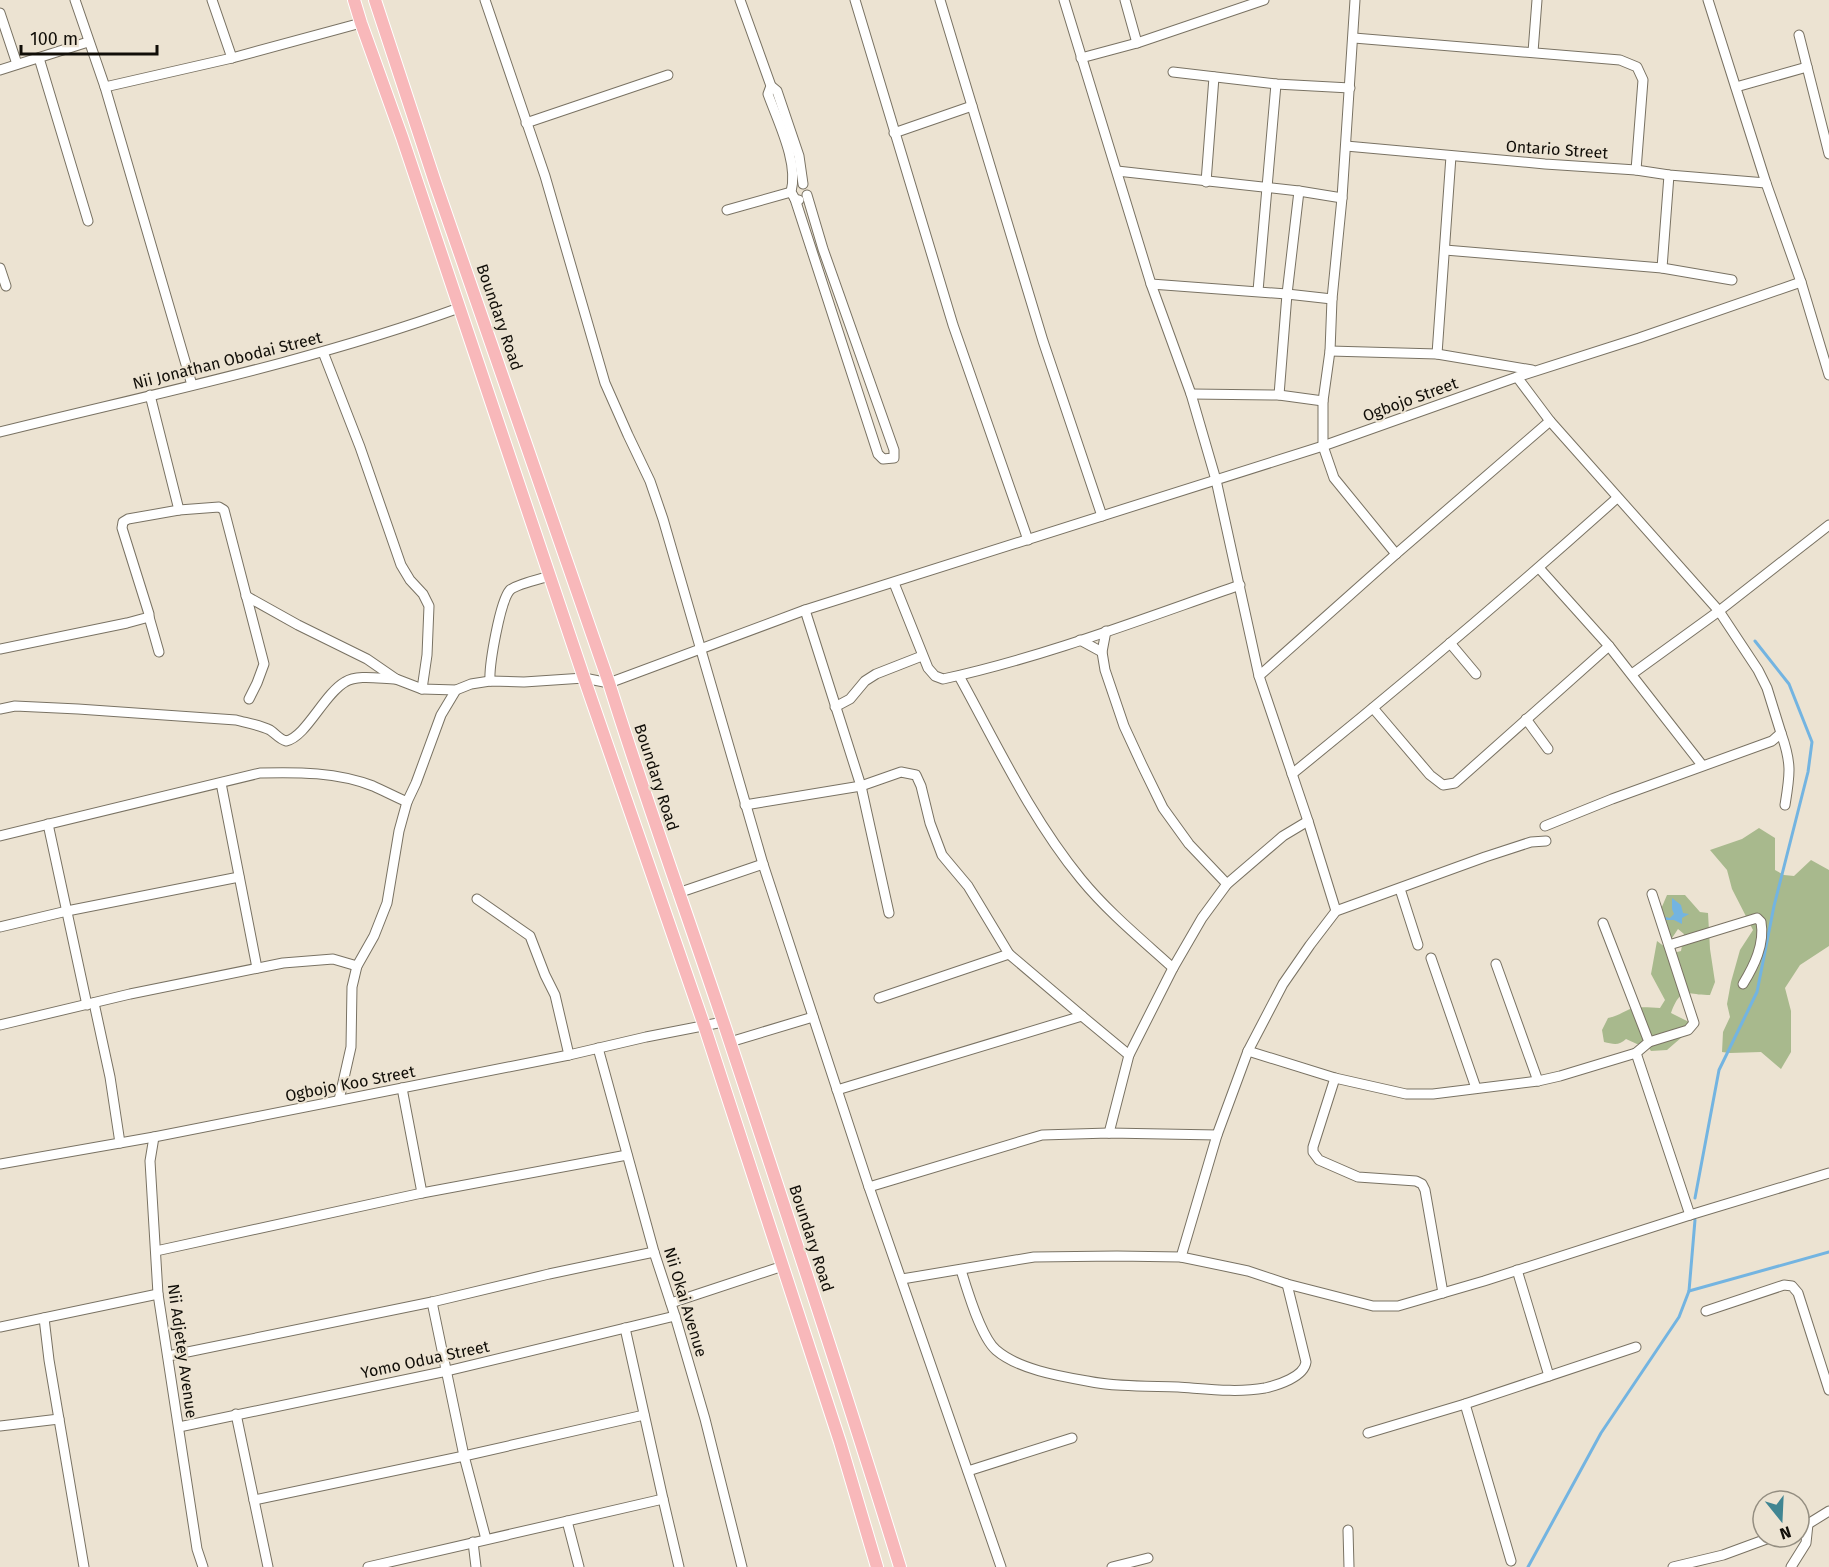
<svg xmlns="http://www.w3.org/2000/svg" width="1829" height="1567" font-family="'Fira Sans',sans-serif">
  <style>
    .green { fill: #a8b98d }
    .water { fill: #73b4e1 }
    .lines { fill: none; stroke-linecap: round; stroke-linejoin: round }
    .stream { stroke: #73b4e1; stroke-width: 3 }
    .minor-casing { stroke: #797263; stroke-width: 11 }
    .major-casing { stroke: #fff; stroke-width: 14 }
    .minor { stroke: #fff; stroke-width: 9 }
    .major { stroke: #f8b8ba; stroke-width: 12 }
    .labels { text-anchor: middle; stroke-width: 4.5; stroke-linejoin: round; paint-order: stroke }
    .street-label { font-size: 16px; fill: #110e08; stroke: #ece3d2 }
  </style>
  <rect width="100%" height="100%" fill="#ece3d2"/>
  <!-- green -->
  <g class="green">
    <path d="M1759,828L1775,838V870L1784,875L1794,876L1811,860L1829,870V946L1800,965L1785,988L1791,1011V1052L1781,1069L1761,1052L1730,1053L1722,1052L1723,1032L1730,1017L1727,1004L1731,982L1740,950L1753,930L1732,889L1727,870L1710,850L1742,839Z"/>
    <path d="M1667,895H1685L1700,912L1708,913L1710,949L1715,982L1710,995C1687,996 1682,984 1671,1013L1689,1022L1682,1037L1667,1050L1651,1051L1646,1044H1637L1626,1039C1619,1046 1613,1044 1604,1042L1602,1030L1608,1018C1618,1016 1621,1013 1630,1009C1639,1006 1651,1008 1660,1008L1665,1000L1651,974L1657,941L1673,953L1681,951L1684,934L1678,929L1670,941L1661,909Z"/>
  </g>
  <!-- water -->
  <path class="water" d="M1672,898L1681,905L1683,913L1689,914L1682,918V924L1674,920H1664L1665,917L1670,918L1674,914L1672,909Z"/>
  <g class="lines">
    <!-- stream -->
    <g class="stream">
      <path d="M1695,1198L1719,1070L1757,992L1774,906L1808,772L1812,742L1789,684L1755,641"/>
      <path d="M1689,1291L1829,1252"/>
      <path d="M1528,1567L1601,1433L1679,1317L1689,1291L1695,1220"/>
    </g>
    <defs>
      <g id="minor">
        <path d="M75,0L105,87L192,385"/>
        <path d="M212,0L232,58"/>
        <path d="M485,0L545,176L605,383L628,435L650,481L663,519L763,864L869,1187L1001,1567"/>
        <path d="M740,0L771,86L777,91L799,156L803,184"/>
        <path d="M855,0L953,325L1028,540"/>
        <path d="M940,0L1043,341L1102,516"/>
        <path d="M1064,0L1151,284L1191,394L1216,480L1259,676L1308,821L1336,911"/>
        <path d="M1125,0L1137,43"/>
        <path d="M1355,0L1342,198L1332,299L1330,351L1323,401V446L1334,478L1396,554"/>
        <path d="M1708,0L1766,183L1801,282L1829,375"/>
        <path d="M0,13L17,64"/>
        <path d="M1799,35L1829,154"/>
        <path d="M1354,38L1620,60L1637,67L1643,80L1636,170"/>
        <path d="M1533,52L1537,0"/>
        <path d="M39,58L88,221"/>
        <path d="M1081,58L1137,43L1264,0"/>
        <path d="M0,70L88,42"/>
        <path d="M1173,72L1276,84L1350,88"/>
        <path d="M771,86L768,94C778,122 799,163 791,192L795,199L799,200"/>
        <path d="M105,87L232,58L361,23"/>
        <path d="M1736,87L1807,67"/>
        <path d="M526,123L668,75"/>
        <path d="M894,133L972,106"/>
        <path d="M1346,146L1545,164L1636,170L1669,175L1766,183"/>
        <path d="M1117,171L1299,191L1342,198"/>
        <path d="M1206,182L1214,77"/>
        <path d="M795,199L878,454L883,459L894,458V450L823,249L807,195"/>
        <path d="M727,210L791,192"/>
        <path d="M1445,250L1662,268L1732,280"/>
        <path d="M0,268L6,286"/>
        <path d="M1662,268L1669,175"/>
        <path d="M1151,284L1287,294L1332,299"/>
        <path d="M1258,291L1276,84"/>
        <path d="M1330,351L1437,354L1532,370"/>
        <path d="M323,352L360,447L401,565L410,580L423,594L429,606L427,655L422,689"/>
        <path d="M1437,354L1451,156"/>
        <path d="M1517,377L1550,421L1719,611L1758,670L1767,688L1781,733L1772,741L1612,799L1545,826"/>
        <path d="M1191,394L1279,395L1323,401"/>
        <path d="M150,395L179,510L219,507L224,510L264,664L257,683L249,699"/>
        <path d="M1279,395L1287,294L1299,191"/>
        <path d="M0,432C153,394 310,362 459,308"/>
        <path d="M1539,568L1609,646L1702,765"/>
        <path d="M894,583L928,668L935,676L943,679C1044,657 1142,619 1240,585"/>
        <path d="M246,596L298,625L367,659L396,679L422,689L456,690L471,684L490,681L524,682L584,678L609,683L805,610L1323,446L1517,377L1639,338L1801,282"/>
        <path d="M805,610L861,786L889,913"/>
        <path d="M149,617L159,652"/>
        <path d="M1106,631L1102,652L1105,670L1124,726L1142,765L1163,808L1189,844L1227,884"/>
        <path d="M1080,640L1102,652"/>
        <path d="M1450,643L1476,674"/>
        <path d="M0,649L127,623L149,617V614L122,528L123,522L128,519L179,510"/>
        <path d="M1632,674L1719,611L1829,525"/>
        <path d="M959,676C997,745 1031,818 1081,879C1108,912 1141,939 1173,968"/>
        <path d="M1259,676L1396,554L1550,421"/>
        <path d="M490,681C489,665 500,601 510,590C517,584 540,579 550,576"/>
        <path d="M835,707L850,699L865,681L876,674L922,656"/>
        <path d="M1373,708L1430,775L1443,785L1455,783L1609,646"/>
        <path d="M0,709L15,706L78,709L236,720C247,723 260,725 270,730C276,734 279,739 286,741C306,737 324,694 345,682C358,674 381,679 396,679"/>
        <path d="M1526,719L1548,749"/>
        <path d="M1781,733C1792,764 1790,774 1785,805"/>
        <path d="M1292,774C1402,685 1511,593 1617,498"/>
        <path d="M221,783L257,968"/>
        <path d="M745,805L861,786L901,772L916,775L921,786L930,823L942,855L968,886L1009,954L1082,1016"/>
        <path d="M48,824L87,1005"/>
        <path d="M0,836L260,773C298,772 337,772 373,786C384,791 396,797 407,802"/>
        <path d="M1400,889L1418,945"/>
        <path d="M678,893L763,864"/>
        <path d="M477,899L530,936L545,975L555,995L569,1055"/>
        <path d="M0,927L67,911L239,877"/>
        <path d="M1669,945L1757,918L1761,922C1765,944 1754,966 1743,984"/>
        <path d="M1431,958L1476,1088"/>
        <path d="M1496,964L1538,1081"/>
        <path d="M879,998L1009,954"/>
        <path d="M94,1003L110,1077L120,1143"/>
        <path d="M0,1025L130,994L283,963L333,959L357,966"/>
        <path d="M730,1042L813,1017"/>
        <path d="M1649,1042L1688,1030L1694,1023L1652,894"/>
        <path d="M598,1048L654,1252L675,1316L705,1419L742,1567"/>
        <path d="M1248,1051L1335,1078L1406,1094H1433L1538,1081L1560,1076L1636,1053L1649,1042L1603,923"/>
        <path d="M1636,1053L1690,1215"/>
        <path d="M1335,1078L1313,1147V1152L1319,1160L1358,1177L1416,1181L1422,1184L1425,1190L1443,1293"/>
        <path d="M402,1088L422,1193"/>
        <path d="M837,1090L1082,1016L1129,1055"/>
        <path d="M339,1100L351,1047L352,987L357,966L374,936L387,903L399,831L407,802L416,783L441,715L456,690"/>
        <path d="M1109,1133L1129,1055L1173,968L1202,918L1227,884L1283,836L1308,821"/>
        <path d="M154,1137L150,1161L158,1294L197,1549L203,1567"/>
        <path d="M0,1164L154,1137L569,1055L646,1037L723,1022"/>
        <path d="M869,1187L1042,1135L1109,1133L1217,1135"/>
        <path d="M156,1251L422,1193L627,1155"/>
        <path d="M1181,1257L1217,1135L1248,1051L1283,984L1310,945L1336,911L1485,857L1531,842L1546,841"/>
        <path d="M961,1270C967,1290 981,1337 996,1350C1018,1369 1058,1376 1087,1381C1116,1387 1148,1386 1178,1387C1207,1389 1237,1393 1265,1388C1278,1385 1304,1377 1306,1362L1287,1284"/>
        <path d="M1517,1270L1549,1376"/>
        <path d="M902,1279L1034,1257L1117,1256L1181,1257L1248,1271L1287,1284L1373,1306H1398L1484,1281L1690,1215L1829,1173"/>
        <path d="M432,1302L464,1456L486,1539"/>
        <path d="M671,1303L783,1266"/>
        <path d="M1706,1311L1784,1285L1792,1286L1798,1293L1829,1390"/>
        <path d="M44,1318L49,1360L84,1567"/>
        <path d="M0,1327L158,1294"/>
        <path d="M625,1328L663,1499L679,1567"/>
        <path d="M168,1356L432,1302L549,1274L654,1252"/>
        <path d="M1465,1404L1511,1561"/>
        <path d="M236,1414L268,1567"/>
        <path d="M0,1426L59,1419"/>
        <path d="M179,1427L447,1371L675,1316"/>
        <path d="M1368,1433L1465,1404L1636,1347"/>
        <path d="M968,1471L1072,1438"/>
        <path d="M254,1500L464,1456L644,1415"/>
        <path d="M567,1521L579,1567"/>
        <path d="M1799,1527L1808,1524L1829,1511"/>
        <path d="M1348,1530L1349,1567"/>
        <path d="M473,1542L476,1567"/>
        <path d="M368,1567L663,1499"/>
        <path d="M1112,1567L1148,1558"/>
        <path d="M1673,1567L1723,1555L1772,1537"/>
        <path d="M1791,1567L1806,1543L1808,1524"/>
      </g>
      <g id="major">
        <path d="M354,0L361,23L402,137L584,678L704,1025L840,1442L877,1567"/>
        <path d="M375,0L435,182L609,683C645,798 686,911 724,1024C784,1205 844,1385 900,1567"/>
      </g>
    </defs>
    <!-- minor casing -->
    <use href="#minor" class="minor-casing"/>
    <!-- major casing -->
    <use href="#major" class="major-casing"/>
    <!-- minor -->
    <use href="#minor" class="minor"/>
    <!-- major -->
    <use href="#major" class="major"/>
  </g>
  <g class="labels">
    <!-- street labels -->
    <g class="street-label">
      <text transform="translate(1557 149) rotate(4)" y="6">Ontario Street</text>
      <text transform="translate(500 317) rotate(71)" y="6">Boundary Road</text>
      <text transform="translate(227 360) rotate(-14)" y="6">Nii Jonathan Obodai Street</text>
      <text transform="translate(1410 399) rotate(-20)" y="6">Ogbojo Street</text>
      <text transform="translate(657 777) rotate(72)" y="6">Boundary Road</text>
      <text transform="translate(350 1083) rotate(-11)" y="6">Ogbojo Koo Street</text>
      <text transform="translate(812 1238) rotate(72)" y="6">Boundary Road</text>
      <text transform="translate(686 1302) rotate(73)" y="6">Nii Okai Avenue</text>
      <text transform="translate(183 1351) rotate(82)" y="6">Nii Adjetey Avenue</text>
      <text transform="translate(425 1359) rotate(-12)" y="6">Yomo Odua Street</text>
    </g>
  </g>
  <!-- north arrow -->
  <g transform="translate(1781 1519) rotate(162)"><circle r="28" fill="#ece3d2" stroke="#948e81" stroke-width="1.5"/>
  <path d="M0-4.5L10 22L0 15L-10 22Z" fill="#408592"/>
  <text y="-9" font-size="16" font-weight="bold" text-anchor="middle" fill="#110e08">N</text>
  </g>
  <!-- scale -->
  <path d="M21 45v9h136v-9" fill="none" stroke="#110e08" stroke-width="3"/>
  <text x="30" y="45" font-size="18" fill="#110e08" stroke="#ece3d2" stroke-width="4.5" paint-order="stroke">100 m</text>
</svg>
